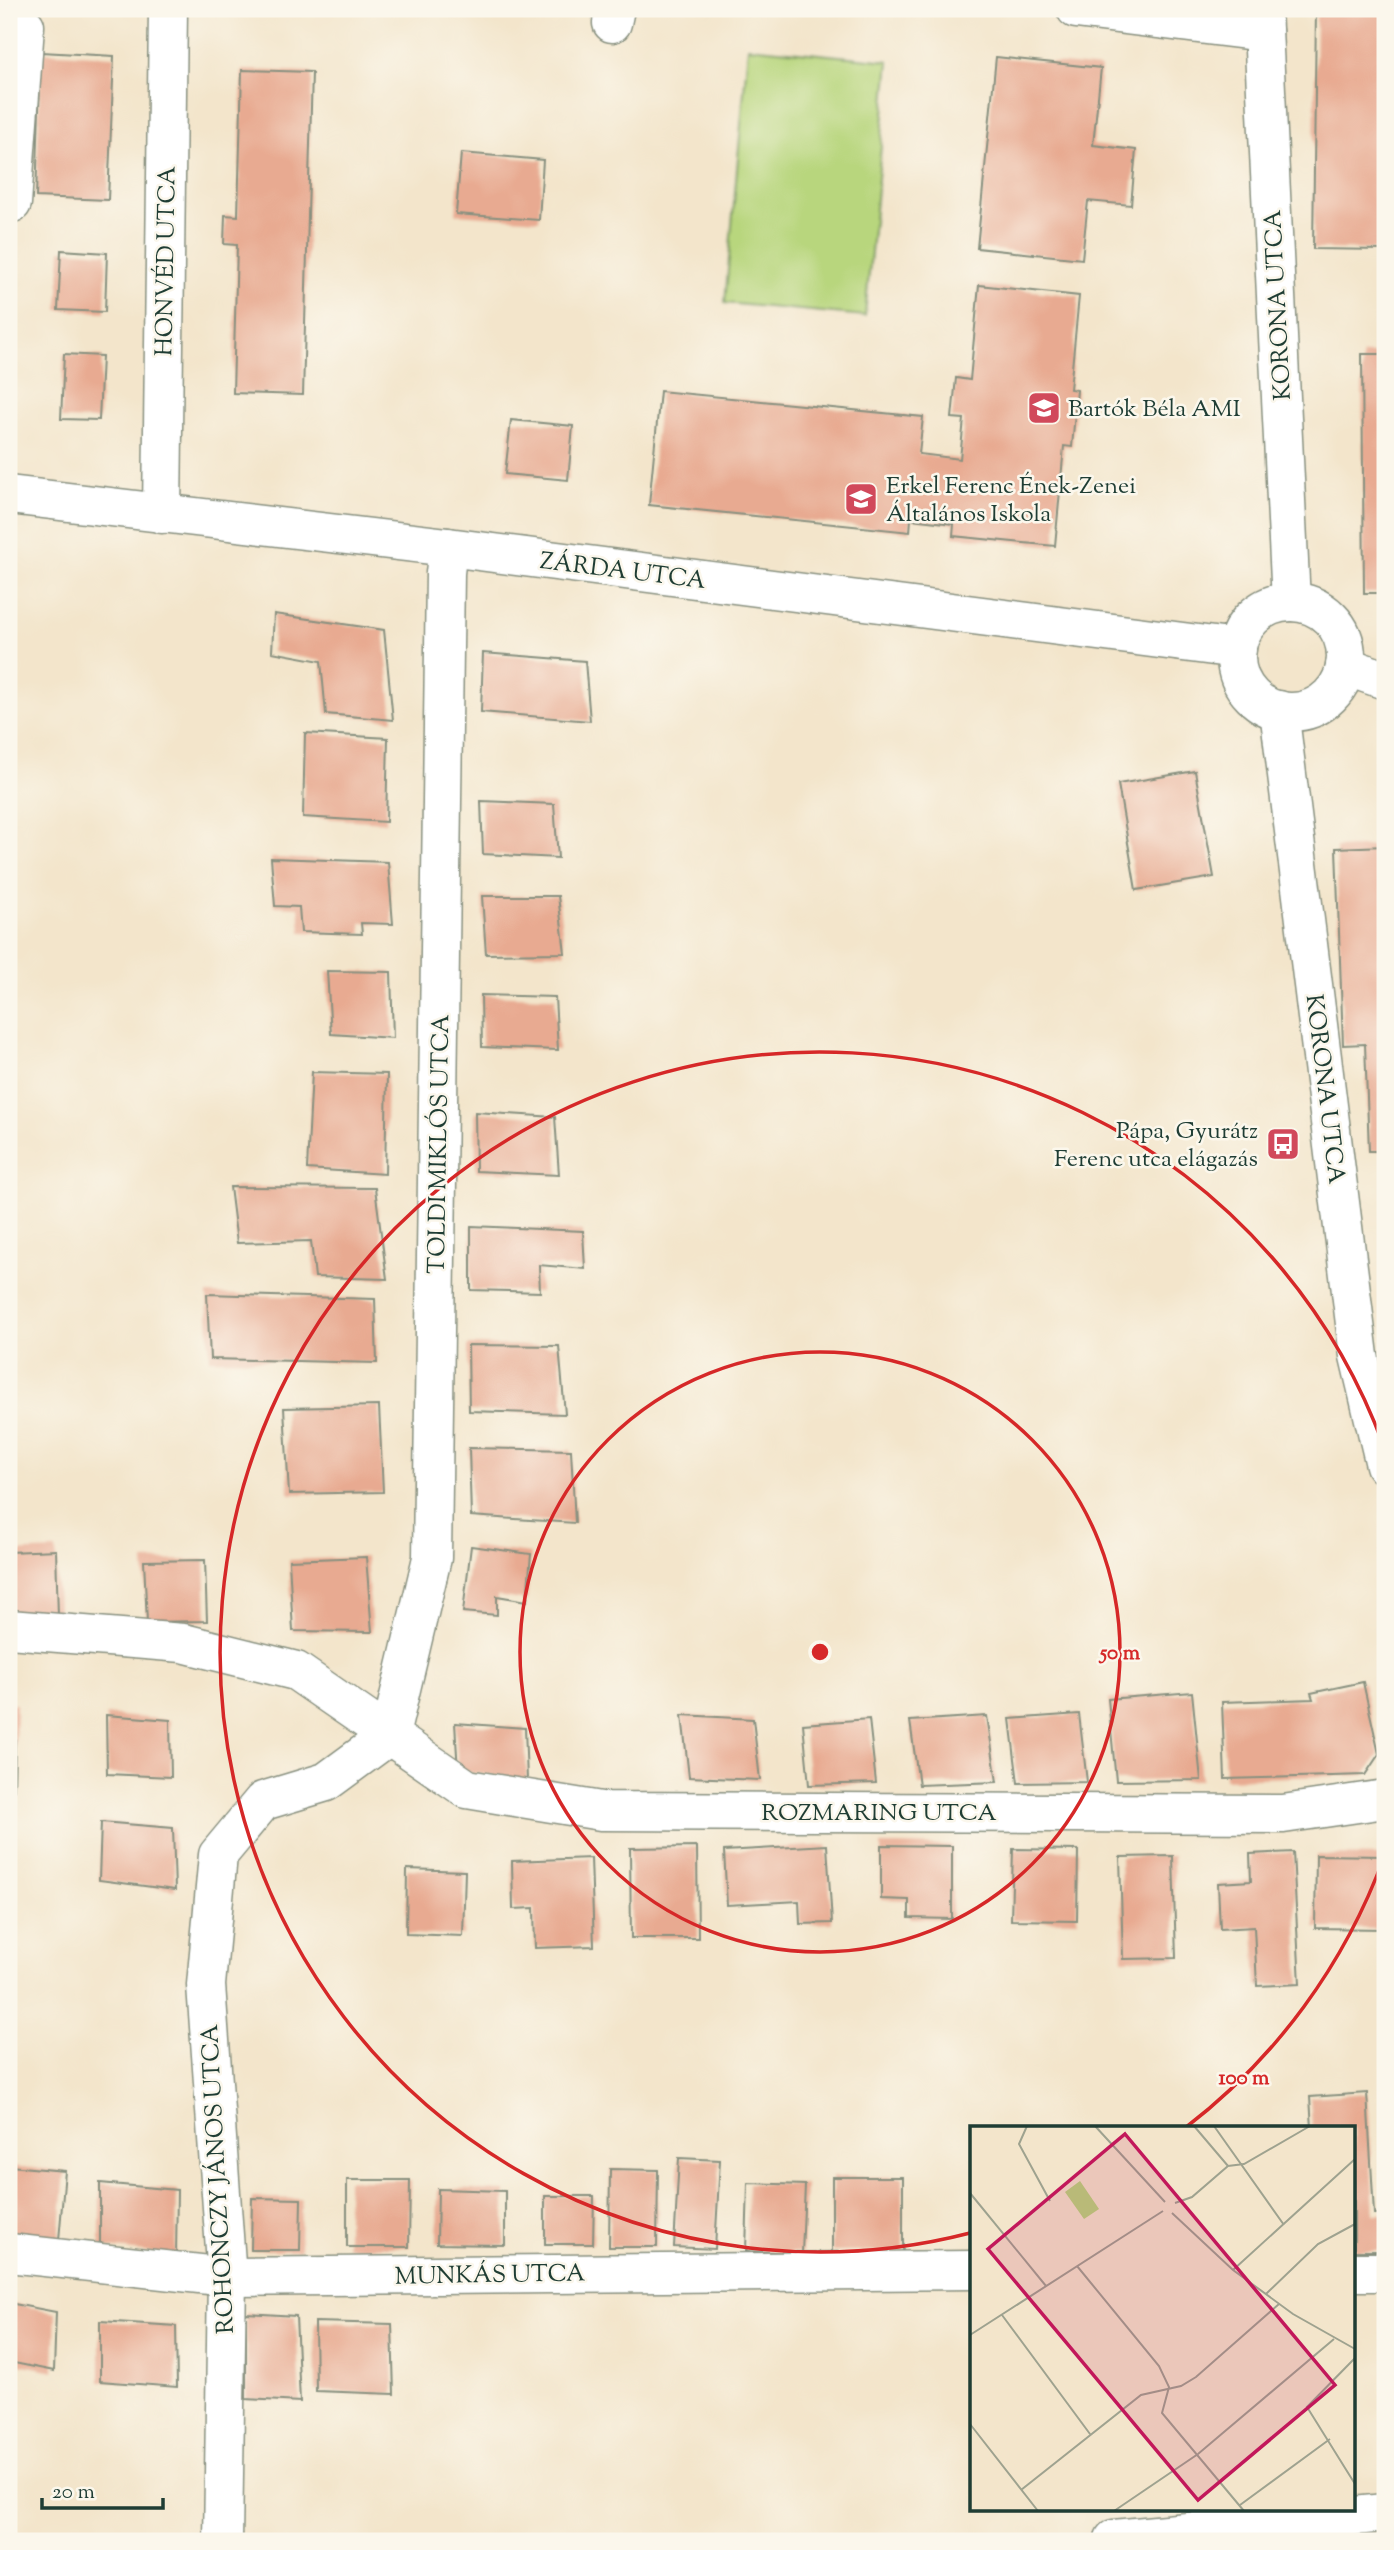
<svg xmlns="http://www.w3.org/2000/svg" width="1394" height="2550" font-family="'Sorts Mill Goudy',serif">
  <style>
    .green { fill: #b8d67d; stroke: #6c8a58; stroke-width: 2 }
    .building { fill: #e8aa91 }
    .lines { fill: none; stroke-linecap: round; stroke-linejoin: round }
    .minor-casing { stroke: #899180; stroke-width: 41 }
    .minor { stroke: #fff; stroke-width: 38 }
    .ring { fill: none; stroke: #d62828; stroke-width: 3.5 }
    .labels { text-anchor: middle; stroke-width: 5; stroke-linejoin: round; paint-order: stroke }
    .street-label { font-size: 24px; fill: #1f3d34; stroke: #fbf7ec }
    .poi-label { font-size: 24px; fill: #1f3d34; stroke: #fbf7ec; text-anchor: start }
    .inset-road { fill: none; stroke: #9ea28f; stroke-width: 2 }
    .view { fill: #c2185b; fill-opacity: 0.15; stroke: #c2185b; stroke-width: 3.5 }
    .inset-edge { fill: none; stroke: #1f3d34; stroke-width: 3.5 }
    .centre { fill: #d62828; stroke: #fbf7ec; stroke-width: 3.5 }
    .ring-label { font-size: 21px; text-anchor: middle; font-weight: bold; fill: #d62828; stroke: #fbf7ec; stroke-width: 5; stroke-linejoin: round; paint-order: stroke }
  </style>
  <rect width="100%" height="100%" fill="#fbf7ec"/>
  <filter id="ink" filterUnits="userSpaceOnUse"><feTurbulence type="fractalNoise" baseFrequency=".0143" numOctaves="2"/><feDisplacementMap in="SourceGraphic" scale="14" xChannelSelector="R" yChannelSelector="G"/><feConvolveMatrix kernelMatrix="1 2 1 2 8 2 1 2 1" color-interpolation-filters="sRGB"/></filter>
  <filter id="wash" filterUnits="userSpaceOnUse"><feTurbulence type="fractalNoise" baseFrequency=".00686" numOctaves="4" result="noise"/><feDisplacementMap in="SourceGraphic" scale="28" xChannelSelector="R" yChannelSelector="G"/><feGaussianBlur stdDeviation="1.57" result="paint"/><feColorMatrix in="noise" values="0 0 0 0 0 0 0 0 0 0 0 0 0 0 0 0 0 1.4 0 .05"/><feComposite in="paint" operator="in"/></filter>
  <g filter="url(#wash)">
    <rect width="100%" height="100%" fill="#f3e5cb"/>
    <!-- green -->
    <path class="green" d="M748,47L889,61L865,316L725,303Z"/>
    <g id="blocks">
      <!-- building -->
      <g class="building">
        <path d="M1316,9H1385V250L1313,249Z"/>
        <path d="M41,52L114,56L108,200L36,197Z"/>
        <path d="M996,57L1101,68L1093,145L1136,150L1131,205L1088,201L1082,259L977,248Z"/>
        <path d="M242,70L312,72L303,395L233,393L237,245L224,244L225,215L238,216Z"/>
        <path d="M461,153L543,160L539,220L456,214Z"/>
        <path d="M61,250L107,253L105,312L58,310Z"/>
        <path d="M979,285L1079,296L1070,389L1077,390L1072,447L1064,446L1055,546L953,536L954,524L911,519L910,532L649,505L660,391L923,417L919,454L960,459L964,419L952,418L956,378L970,380Z"/>
        <path d="M64,354L102,356L99,420L61,419Z"/>
        <path d="M1362,354H1385V593H1364Z"/>
        <path d="M511,420L573,426L568,480L505,474Z"/>
        <path d="M274,614L384,630L393,720L326,714L321,661L272,652Z"/>
        <path d="M483,653L585,661L590,721L481,712Z"/>
        <path d="M305,733L388,738L386,822L303,817Z"/>
        <path d="M1195,771L1214,877L1136,890L1118,784Z"/>
        <path d="M481,801L554,804L558,858L483,854Z"/>
        <path d="M1385,846V1151H1369L1365,1044L1343,1045L1336,848Z"/>
        <path d="M271,858L388,862L393,924L361,923L362,934L301,932L299,907L275,906Z"/>
        <path d="M482,896H558L565,953L486,954Z"/>
        <path d="M327,971L391,972L393,1038L331,1034Z"/>
        <path d="M481,995L555,997L558,1050L482,1047Z"/>
        <path d="M312,1072L387,1074L385,1174L307,1169Z"/>
        <path d="M475,1112L555,1117L559,1175L476,1171Z"/>
        <path d="M230,1187L375,1188L387,1279L315,1277L311,1241L237,1243Z"/>
        <path d="M471,1226L583,1231L585,1269L539,1265L540,1292L471,1290Z"/>
        <path d="M207,1294L375,1299L377,1363L210,1359Z"/>
        <path d="M468,1345L559,1346L565,1414L469,1411Z"/>
        <path d="M379,1406L383,1492L289,1494L284,1408Z"/>
        <path d="M469,1448L571,1450L575,1523L471,1516Z"/>
        <path d="M471,1546L531,1554L527,1601L497,1596V1615L463,1612Z"/>
        <path d="M56,1550L58,1616L9,1614V1552Z"/>
        <path d="M366,1557L372,1632L293,1631L289,1560Z"/>
        <path d="M205,1560L207,1621L147,1622L144,1561Z"/>
        <path d="M1363,1682L1379,1754L1365,1775L1225,1779L1222,1702L1313,1699L1311,1693Z"/>
        <path d="M1192,1692L1201,1780L1116,1781L1108,1699Z"/>
        <path d="M9,1704H16L14,1790L9,1789Z"/>
        <path d="M1079,1714L1087,1782L1018,1783L1010,1719Z"/>
        <path d="M106,1715L170,1720L171,1777L107,1774Z"/>
        <path d="M682,1715L753,1719L760,1780L689,1777Z"/>
        <path d="M987,1716L997,1782L919,1785L910,1721Z"/>
        <path d="M869,1719L876,1783L809,1785L803,1724Z"/>
        <path d="M455,1723L525,1728L527,1780L458,1771Z"/>
        <path d="M101,1822L173,1828L175,1890L99,1880Z"/>
        <path d="M827,1845L832,1923L800,1924L799,1901L727,1905L724,1851Z"/>
        <path d="M881,1845L952,1846V1919L909,1918V1900L881,1899Z"/>
        <path d="M697,1847L698,1938H631L630,1848Z"/>
        <path d="M1013,1849L1078,1850L1077,1921L1011,1920Z"/>
        <path d="M1293,1852L1300,1984L1257,1986L1254,1927L1220,1929L1218,1883L1251,1881L1250,1854Z"/>
        <path d="M1316,1855L1384,1856L1383,1929L1315,1928Z"/>
        <path d="M1173,1856L1176,1958L1123,1959L1120,1857Z"/>
        <path d="M591,1858L594,1946L535,1948L534,1908L513,1909L512,1861Z"/>
        <path d="M407,1869L465,1871L463,1936L406,1934Z"/>
        <path d="M1367,2093L1374,2214H1385V2251H1354V2128H1312L1310,2097Z"/>
        <path d="M679,2158L720,2160L715,2249L674,2247Z"/>
        <path d="M9,2166L65,2171L59,2240L9,2236Z"/>
        <path d="M610,2169L658,2170L657,2247H609Z"/>
        <rect x="832" y="2177" width="71" height="75"/>
        <path d="M347,2180H410L409,2247H347Z"/>
        <path d="M100,2183L177,2190L176,2256L100,2247Z"/>
        <path d="M748,2183L805,2185L802,2253L746,2251Z"/>
        <path d="M438,2189L505,2191V2245L437,2244Z"/>
        <path d="M545,2196H594L593,2244H545Z"/>
        <path d="M252,2198L301,2199L300,2250H251Z"/>
        <path d="M9,2303L56,2312L54,2371L9,2362Z"/>
        <path d="M246,2313L296,2316L300,2402L246,2399Z"/>
        <path d="M100,2321L176,2326L177,2387L100,2381Z"/>
        <path d="M315,2322L392,2324L394,2394L316,2391Z"/>
      </g>
    </g>
  </g>
  <g filter="url(#ink)">
    <use href="#blocks" fill-opacity="0" stroke="#899180" stroke-width="2"/>
    <g class="lines">
      <defs>
        <g id="minor">
          <path d="M1076,9L1263,32"/>
          <path d="M1262,9L1291,602"/>
          <path d="M612,23L615,9"/>
          <path d="M9,24L25,26L12,203L9,202"/>
          <path d="M9,495L448,547L1237,649"/>
          <path d="M162,514L168,9"/>
          <circle cx="1291" cy="657" r="55"/>
          <path d="M1345,666L1385,680"/>
          <path d="M1279,710L1359,1356L1385,1465"/>
          <path d="M9,1629L183,1643L296,1671L467,1789L601,1811L1283,1814L1385,1799"/>
          <path d="M9,2253L227,2277L972,2270"/>
          <path d="M1354,2272H1385"/>
          <path d="M223,2541L227,2277L206,1985L218,1855L263,1801L326,1782L390,1735L432,1558L445,573L448,547"/>
          <path d="M1114,2541V2539L1385,2513"/>
        </g>
      </defs>
      <!-- minor casing -->
      <use href="#minor" class="minor-casing"/>
      <!-- minor -->
      <use href="#minor" class="minor"/>
    </g>
  </g>
  <!-- distance rings -->
  <g class="ring">
    <circle cx="820" cy="1652" r="300"/>
    <path d="M1384 1857A600 600 0 0 1 1185 2128M970 2233A600 600 0 1 1 1384 1447"/>
  </g>
  <!-- icons -->
  <defs>
    <symbol id="school-square" viewBox="-11 -11 22 22"><rect x="-9" y="-9" width="18" height="18" rx="4" fill="#d1495b" stroke="#fbf7ec"/><path d="M0-5L7-2L0 1L-7-2ZM-4 1L0 2.5L4 1V4Q0 6-4 4Z" fill="#fff"/></symbol>
    <symbol id="bus-square" viewBox="-11 -11 22 22"><rect x="-9" y="-9" width="18" height="18" rx="4" fill="#d1495b" stroke="#fbf7ec"/><path d="M-5-6H5V4H4V6H2V4H-2V6H-4V4H-5ZM-3.5-4V0h7V-4ZM-3.5 1.2v1.5H-2V1.2ZM2 1.2v1.5H3.5V1.2Z" fill="#fff"/></symbol>
  </defs>
  <g fill-rule="evenodd">
    <use href="#school-square" x="1025" y="389" width="38" height="38"/>
    <use href="#school-square" x="842" y="480" width="38" height="38"/>
    <use href="#bus-square" x="1264" y="1125" width="38" height="38"/>
  </g>
  <g class="labels">
    <!-- street labels -->
    <g class="street-label">
      <text transform="translate(165 261) rotate(-89)" y="8">HONVÉD UTCA</text>
      <text transform="translate(1277 305) rotate(-93)" y="8">KORONA UTCA</text>
      <text transform="translate(623 570) rotate(7)" y="8">ZÁRDA UTCA</text>
      <text transform="translate(1326 1089) rotate(83)" y="8">KORONA UTCA</text>
      <text transform="translate(438 1144) rotate(-89)" y="8">TOLDI MIKLÓS UTCA</text>
      <text x="879" y="1820">ROZMARING UTCA</text>
      <text transform="translate(217 2179) rotate(-93)" y="8">ROHONCZY JÁNOS UTCA</text>
      <text transform="translate(490 2274) rotate(-1)" y="8">MUNKÁS UTCA</text>
    </g>
    <!-- poi labels -->
    <g class="poi-label">
      <text x="1068" y="416">Bartók Béla AMI</text>
      <text x="886" y="493">Erkel Ferenc Ének-Zenei<tspan x="886" dy="28">Általános Iskola</tspan></text>
      <text x="1258" y="1138" text-anchor="end">Pápa, Gyurátz<tspan x="1258" dy="28">Ferenc utca elágazás</tspan></text>
    </g>
  </g>
  <!-- overview -->
  <g transform="translate(970 2126)">
    <rect width="385" height="385" fill="#f3e5cb"/>
    <path d="M110,55L129,83L114,93L95,66Z" fill="#b8d67d"/>
    <path class="inset-road" d="M57,0L49,18L80,75M125,0L195,76M224,0L258,40M244,0L314,99M0,67L76,160M205,77L222,71L258,40L274,38L340,0M202,87L263,144L323,188L385,223M107,140L189,240L199,261L192,287L274,385M263,144L385,33M296,168L348,118L385,98M32,189L120,308M0,209L193,85M385,232L337,281L385,358M0,298L68,385M51,364L171,269L211,260L226,251L309,178M270,379L360,313M144,385L228,328L364,213"/>
    <path class="view" d="M155,8L365,259L228,374L18,123Z"/>
    <rect width="385" height="385" class="inset-edge"/>
  </g>
  <circle cx="820" cy="1652" r="10" class="centre"/>
  <g class="ring-label">
    <text x="1120" y="1659">50 m</text>
    <text x="1244" y="2084">100 m</text>
  </g>
  <!-- margin -->
  <rect width="1394" height="2550" fill="none" stroke="#fbf7ec" stroke-width="35"/>
  <!-- scale -->
  <path d="M42 2498v10h121v-10" fill="none" stroke="#1f3d34" stroke-width="3.5"/>
  <text x="52" y="2498" font-size="21" fill="#1f3d34" stroke="#fbf7ec" stroke-width="5" paint-order="stroke">20 m</text>
</svg>
